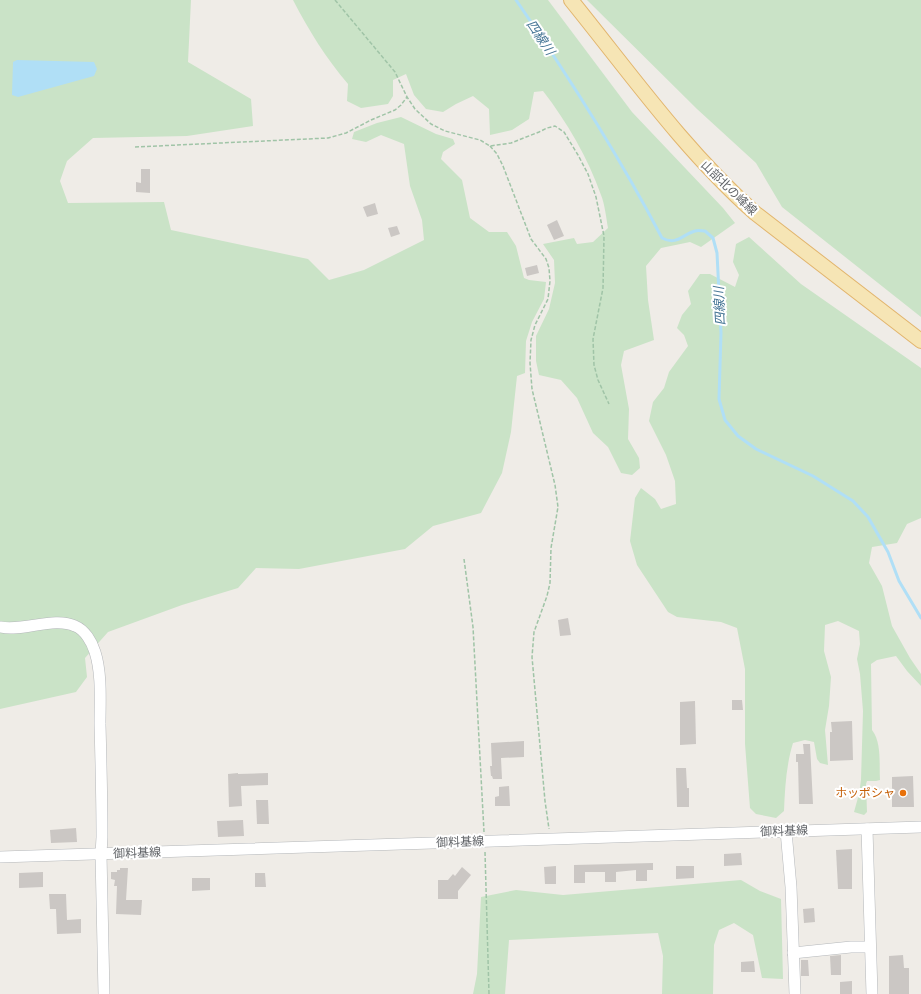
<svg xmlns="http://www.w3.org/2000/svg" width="921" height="994" font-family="Cabin,'Noto Sans JP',sans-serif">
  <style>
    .green { fill: #cae3c7 }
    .water { fill: #b0dff6 }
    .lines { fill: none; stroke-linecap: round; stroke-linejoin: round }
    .stream { stroke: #b0dff6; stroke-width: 3 }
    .building { fill: #cbc7c4 }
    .minor-casing { stroke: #b4b7ba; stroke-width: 12 }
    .major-casing { stroke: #e2b56d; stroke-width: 16 }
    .path { stroke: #a0c4a7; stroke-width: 1.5; stroke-dasharray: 4 2; stroke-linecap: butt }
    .minor { stroke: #fff; stroke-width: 11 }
    .major { stroke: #f6e5b5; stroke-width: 14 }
    .food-dot { fill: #e8710a; stroke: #fff; stroke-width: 1.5 }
    .labels { text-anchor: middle; stroke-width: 4; stroke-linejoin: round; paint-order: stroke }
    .street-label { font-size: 12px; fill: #5f6266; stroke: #fff }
    .food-label { font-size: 12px; fill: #c56008; stroke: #fff; text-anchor: end }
    .water-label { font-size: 13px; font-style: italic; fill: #477696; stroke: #fff }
  </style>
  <rect width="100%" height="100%" fill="#efece7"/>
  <!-- green -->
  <g class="green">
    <path d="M0,0H191L188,62L251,99L253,126L187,136L93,138L67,161L60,181L68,203L164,202L171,230L308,259L329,280L364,270L424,240L422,220L410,186L404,144L381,135L366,142L352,139L354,132L377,123L401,117L436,134L453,139L455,144L443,152L441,159L462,180L470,218L489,232H507L516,246L524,278L529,280L546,282L544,299L532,322L526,341L525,373L517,376L511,432L502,473L481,513L433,526L405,549L299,569L256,568L238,588L182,605L108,632L85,658L87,677L76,692L0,709Z"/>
    <path d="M293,0H548L632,112L723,208L735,223L701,247L690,242L661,248L646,266L648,300L654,340L624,351L621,365L629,409L628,439L639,458L640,468L632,475L621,473L608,447L593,433L577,398L561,380L539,375L536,361V336L549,309L555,283L554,260L543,244L574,238L577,244L593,242L608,228C606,217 605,205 601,195C588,158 567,122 543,91L534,92L529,119L512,130L490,135L489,109L473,96L456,104L443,112L426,109L414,95L406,74L393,80V96L388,104L361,108L347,101L348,84C326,58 309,31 293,0Z"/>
    <path d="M587,0H921V317L782,207L756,163L697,109Z"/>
    <path d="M749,237L801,284L921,368V518L907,524L897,543L872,547L869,563L882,586L892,626L910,658L921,674V686L907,671L896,656L877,660L871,664L872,730C882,743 879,764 880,780L876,781H867L866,784L867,812L864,815L854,812L859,794L861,780L863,711L860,674L857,659L860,644L859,631L838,621L825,625L824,651L831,677L829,706L825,730L828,765L820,763L817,759L814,742L805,740L793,743C786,766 785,788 784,811L776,818L756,814L750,808L745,744V669L737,628L721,622L677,617L668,612L637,565L630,541L635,498L641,488L655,499L661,509L676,504L675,481L666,455L649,421L653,402L664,388L669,372L688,346L684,335L677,328L682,315L691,304L688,291L700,274H710L735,287L739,275L733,262L736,244Z"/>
    <path d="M741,880L760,891L781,899L783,979L762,978L753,935L734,923L719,930L714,945L713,994H662L663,956L658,933L509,940L505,994H473L477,974L481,897L516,890L563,895Z"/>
  </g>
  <!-- water -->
  <path class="water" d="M17,60L94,62L97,69L94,76L18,97L12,95L13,62Z"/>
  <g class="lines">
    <!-- stream -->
    <path class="stream" d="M516,0C569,77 619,156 662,238C677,246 683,234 695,231C698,230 702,231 705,231L713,238L717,253L721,333L719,399L725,420L738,436L756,449L813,476L853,501L868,517L888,552L899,581L921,618"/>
  </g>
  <!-- building -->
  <g class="building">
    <path d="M141,169H150V193L136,192V182L141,183Z"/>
    <path d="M375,203L378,214L367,217L363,207Z"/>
    <path d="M557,220L564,236L554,240L547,225Z"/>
    <path d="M397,226L400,234L391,237L388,228Z"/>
    <path d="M537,265L539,273L527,276L525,268Z"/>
    <path d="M568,618L571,635L560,636L558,620Z"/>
    <path d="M732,700H742L743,710H732Z"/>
    <path d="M695,701L696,744L680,745V702Z"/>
    <path d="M852,721L853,760L830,761V732H832L831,722Z"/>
    <path d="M524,741V757L501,758L502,779H493L492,776H491L490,766H492L491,743Z"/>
    <path d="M803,744H810L813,804H799L798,762H796V754H804Z"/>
    <path d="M676,768H686L687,788H689V807H677Z"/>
    <path d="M238,773V774L268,773V785L241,786L242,806L229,807L228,774Z"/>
    <path d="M913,776L914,807H892V777Z"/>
    <path d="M509,786L510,806H495V797L499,796V787Z"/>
    <path d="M256,800H268L269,824H257Z"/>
    <path d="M243,820L244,836L218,837L217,821Z"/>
    <path d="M76,828L77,842L51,843L50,830Z"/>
    <path d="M852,849V889H838L836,850Z"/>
    <path d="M741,853L742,865L724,866V854Z"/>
    <path d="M653,863V870H647V881H636V870L616,872V882H605V872H585V883H574V865Z"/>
    <path d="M556,866V884H545L544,867Z"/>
    <path d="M676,866H694V878L676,879Z"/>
    <path d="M462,867L471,875L458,891V899H438V880H448L453,874L455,876Z"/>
    <path d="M120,868H128L126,900H142L141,915L116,914L117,886H114L115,880L111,879V872H117V870H120Z"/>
    <path d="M43,872V887L19,888V873Z"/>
    <path d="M255,873H265L266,887H255Z"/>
    <path d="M192,878H210V890L192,891Z"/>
    <path d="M49,894H66L67,920L81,919V933L57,934L56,909H50Z"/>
    <path d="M814,908L815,922L804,923L803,909Z"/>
    <path d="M841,955V975H831L830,956Z"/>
    <path d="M903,955L904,968H909V994H889V956Z"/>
    <path d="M801,960H808L809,976H801Z"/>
    <path d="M754,961L755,972H741V962Z"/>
    <path d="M852,981V994H840V982Z"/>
  </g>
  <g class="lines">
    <defs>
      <g id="minor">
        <path d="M0,627C24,632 54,616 75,626C85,630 92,642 95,652C102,674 100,701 100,724C101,762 102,799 102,837L101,854L104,994"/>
        <path d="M867,829L872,994"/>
        <path d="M786,831L791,887L795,994"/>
        <path d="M0,857L921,827"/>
        <path d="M793,953L851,947H870"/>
      </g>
      <path id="major" d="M571,0C630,73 685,151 755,213L921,341"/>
    </defs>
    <!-- minor casing -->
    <use href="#minor" class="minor-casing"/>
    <!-- major casing -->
    <use href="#major" class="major-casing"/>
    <!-- path -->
    <g class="path">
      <path d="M335,0L395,72L407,97L415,109L431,124L445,131L480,140L490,146L511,143L539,132L547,128L555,126L564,132L578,155L588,174L596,197L604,236L603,288L593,339L594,365L598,380L609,404"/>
      <path d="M490,146L497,154L503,166L531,239L546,259L549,268L550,281L548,299L535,325L531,340L530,363L532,389L555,485L558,507L551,548L550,583L547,596L534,632L532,657L545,801L549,829"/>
      <path d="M135,147L328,138L346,133L371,120L395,110L401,105L407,97"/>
      <path d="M464,559L473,627L484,832"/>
      <path d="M485,852L489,994"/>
    </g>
    <!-- minor -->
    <use href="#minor" class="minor"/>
    <!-- major -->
    <use href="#major" class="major"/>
  </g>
  <!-- markers -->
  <circle class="food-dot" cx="903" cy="793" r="4"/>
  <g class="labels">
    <!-- street labels -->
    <g class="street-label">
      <text transform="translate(729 188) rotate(44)" y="4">山部北の峰線</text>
      <text transform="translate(784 831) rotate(-2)" y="4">御料基線</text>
      <text transform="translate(460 842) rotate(-2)" y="4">御料基線</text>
      <text transform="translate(137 853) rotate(-2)" y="4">御料基線</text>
    </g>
    <!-- food labels -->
    <g class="food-label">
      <text x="895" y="797">ホッポシャ</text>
    </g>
    <!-- water labels -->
    <g class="water-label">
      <text transform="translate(541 37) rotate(56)" y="5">四線川</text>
      <text transform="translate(719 306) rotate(-93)" y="5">四線川</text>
    </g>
  </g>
</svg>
